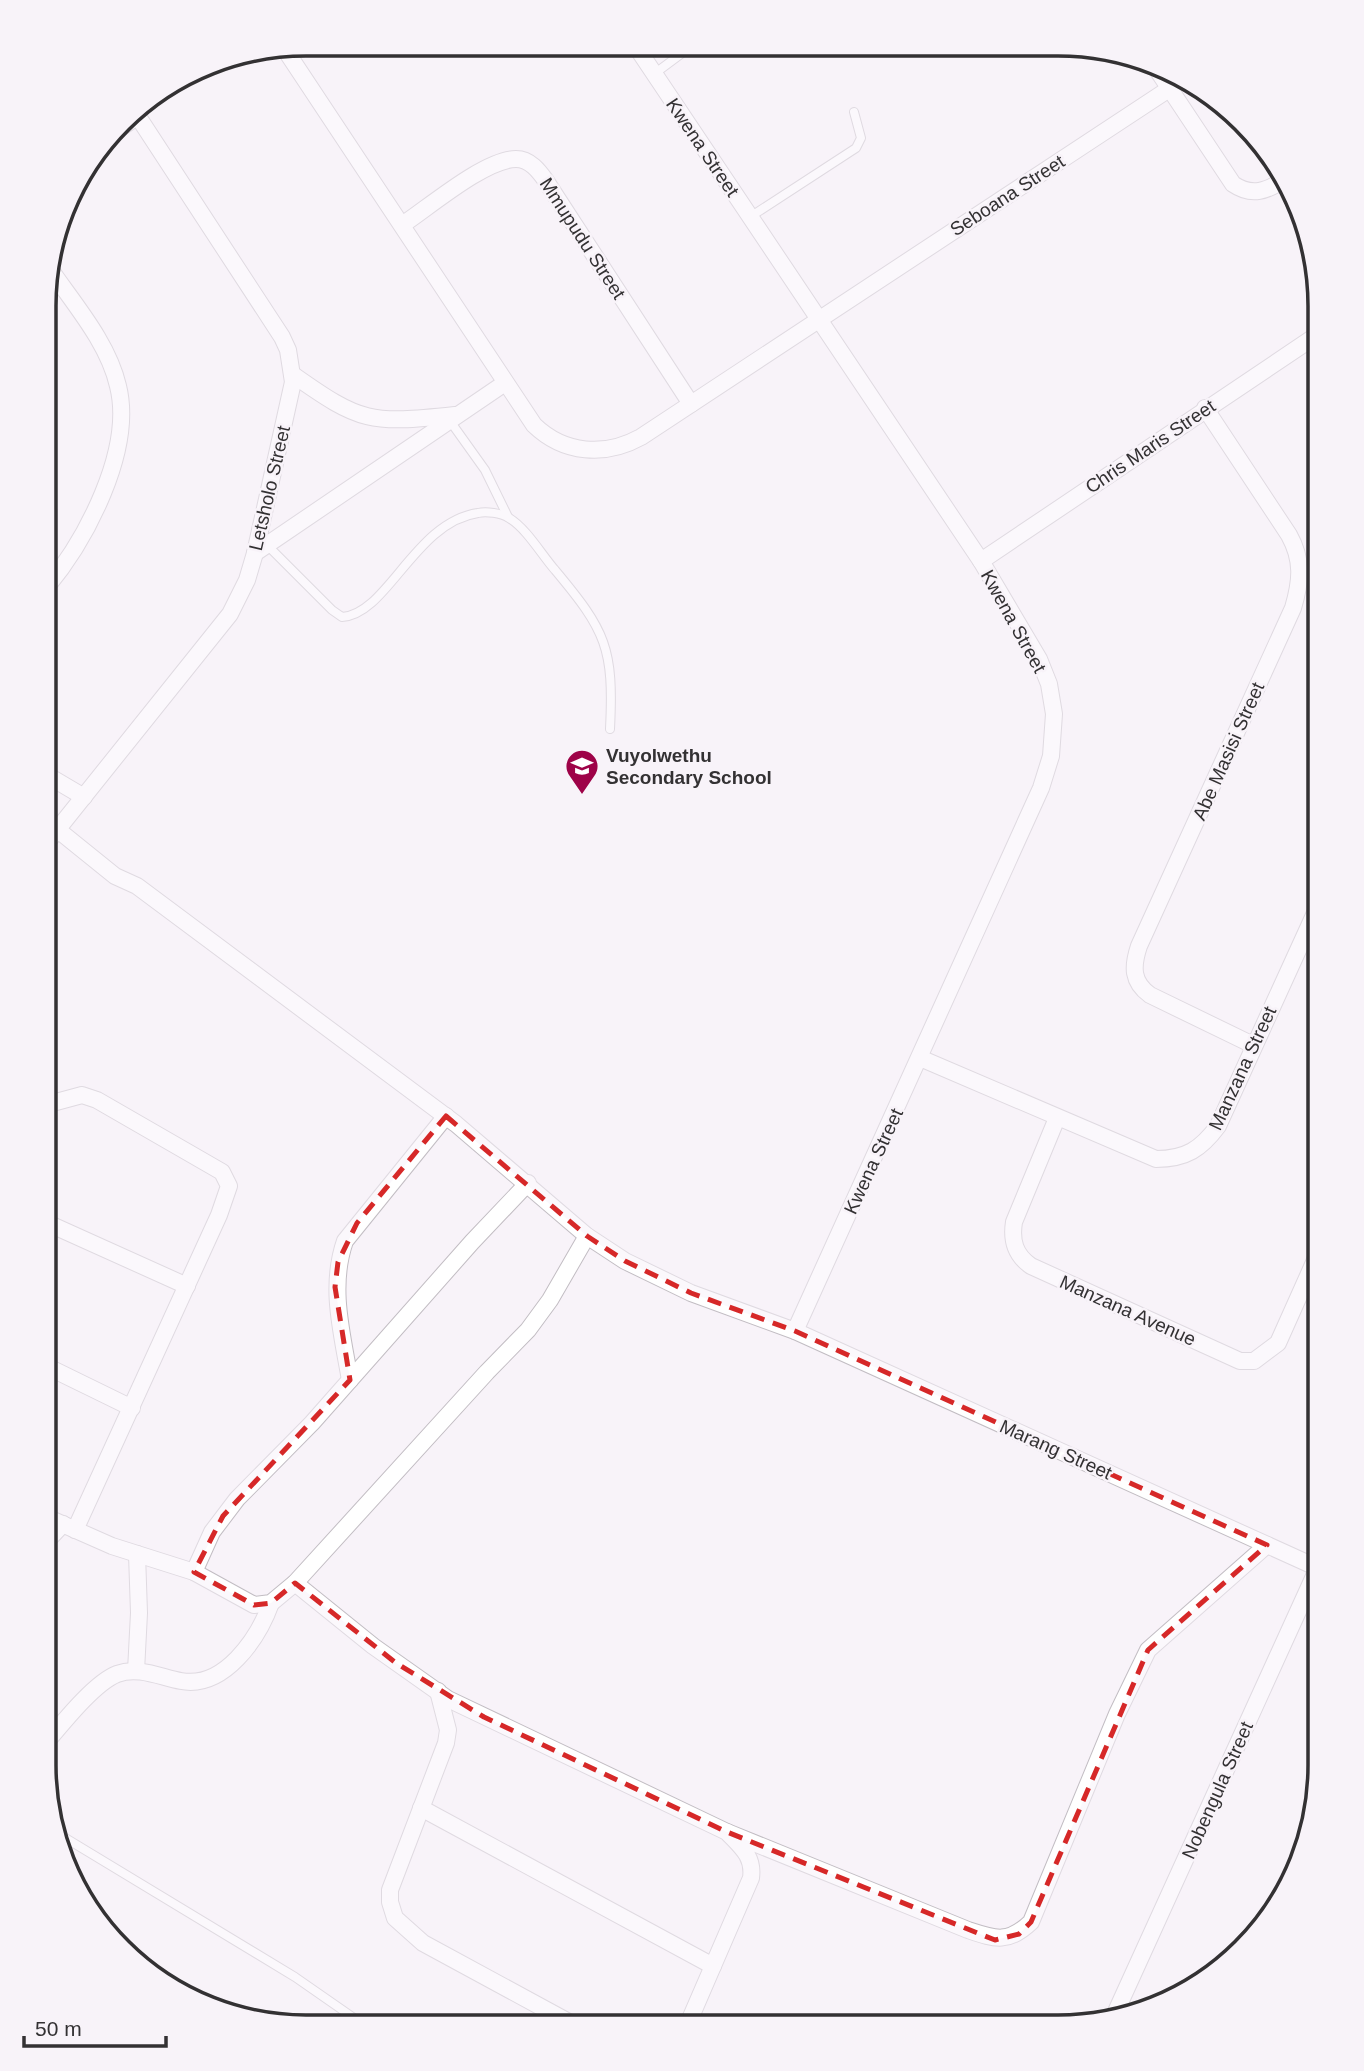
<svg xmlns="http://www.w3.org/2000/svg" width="1364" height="2071" font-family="Arial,sans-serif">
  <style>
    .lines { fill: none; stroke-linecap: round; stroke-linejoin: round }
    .lane-casing { stroke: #c2bdc3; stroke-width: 10 }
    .street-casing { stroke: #c2bdc3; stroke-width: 18 }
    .lane { stroke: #fff; stroke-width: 8 }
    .street { stroke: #fff; stroke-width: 16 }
    .marked { fill: none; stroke: #d62828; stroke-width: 5; stroke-dasharray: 14 9; stroke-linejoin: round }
    .labels { text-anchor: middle; stroke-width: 5; stroke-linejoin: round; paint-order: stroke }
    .street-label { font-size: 19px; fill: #333133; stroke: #f8f3f9 }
    .poi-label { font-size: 19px; font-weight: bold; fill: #333133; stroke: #f8f3f9; text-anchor: start }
    .rim { fill: none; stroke: #333133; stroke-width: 3.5 }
  </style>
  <rect width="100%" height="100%" fill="#f8f3f9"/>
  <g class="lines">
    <defs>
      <g id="lane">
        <path d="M654,74L693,45"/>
        <path d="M750,217L856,148L861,138L854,112"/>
        <path d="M450,421L485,470L508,517"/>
        <path d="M267,545L332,610L342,617C387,615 415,522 478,513C486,511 501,513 509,518C527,529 541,554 555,570C606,631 614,648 610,729"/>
        <path d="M57,1833L295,1977L364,2025"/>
      </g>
      <g id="street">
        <path d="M635,45L981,561L1039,659L1049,684L1054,714L1051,756L1041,788L795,1331"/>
        <path d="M284,48L534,425C564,454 605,457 641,437L1169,89"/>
        <path d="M1152,62L1233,184C1252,197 1267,191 1285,179"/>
        <path d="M113,133L138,116"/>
        <path d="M402,225C428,208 485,159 516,159C530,159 539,171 546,181L691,404"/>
        <path d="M292,374C361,423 370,424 455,415"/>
        <path d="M1205,408L1289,535C1303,560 1301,581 1293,608L1139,946C1132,967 1132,982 1150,995L1253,1045"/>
        <path d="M255,553L505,383"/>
        <path d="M981,561L1320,333"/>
        <path d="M46,588C86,540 134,450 118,386C108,342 73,303 48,266"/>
        <path d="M45,774L84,797"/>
        <path d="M58,830L115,876L137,886L456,1124L587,1236L625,1261L691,1293L795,1331L1318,1568"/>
        <path d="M45,845L230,614L247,580L255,553L293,382L288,350L282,337L133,109"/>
        <path d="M920,1058L1156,1159C1186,1159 1201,1149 1218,1126L1320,902"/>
        <path d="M45,1105L82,1095L97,1100L222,1172L229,1186L219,1215L75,1530"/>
        <path d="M1057,1118L1014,1222C1011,1241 1015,1255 1031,1266L1240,1361H1254L1278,1343L1320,1249"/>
        <path d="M45,1222L187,1286"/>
        <path d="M44,1365L132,1408"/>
        <path d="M350,1380C342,1333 329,1287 345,1241L446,1116"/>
        <path d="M44,1516L112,1546L194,1572L254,1605L271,1603L295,1583L487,1372L528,1330L550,1300L587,1236"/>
        <path d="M44,1544L63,1524"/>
        <path d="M194,1572L212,1532L237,1499L312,1423L472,1242L528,1183"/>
        <path d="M295,1583L373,1646L448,1699L727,1832C741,1847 754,1856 751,1878L687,2026"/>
        <path d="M136,1671L139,1613L137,1554"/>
        <path d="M438,1691L448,1730L446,1743L390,1890V1902L395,1918L423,1943L576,2026"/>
        <path d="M44,1745C61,1725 94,1683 117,1674C138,1666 160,1677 181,1681C224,1689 258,1639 271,1603"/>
        <path d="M421,1808L713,1966"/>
        <path d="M727,1832L968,1930C995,1939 1008,1944 1031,1922L1117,1714L1148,1650L1267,1545"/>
        <path d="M1114,2016L1320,1563"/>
      </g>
    </defs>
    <!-- lane casing -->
    <use href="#lane" class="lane-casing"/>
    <!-- street casing -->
    <use href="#street" class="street-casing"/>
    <!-- lane -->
    <use href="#lane" class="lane"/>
    <!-- street -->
    <use href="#street" class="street"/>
  </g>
  <!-- marked area -->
  <path d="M0 0H1364V2071H0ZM446,1116L587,1236L625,1261L691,1293L795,1331L1267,1545L1148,1650L1031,1922L1019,1934L995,1940L727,1832L484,1717L396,1663L295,1583L271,1603L254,1605L194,1572L223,1516L350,1380L335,1287L338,1262L357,1223Z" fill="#f8f3f9" fill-opacity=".55" fill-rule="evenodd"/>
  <path class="marked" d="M446,1116L587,1236L625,1261L691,1293L795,1331L1267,1545L1148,1650L1031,1922L1019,1934L995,1940L727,1832L484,1717L396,1663L295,1583L271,1603L254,1605L194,1572L223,1516L350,1380L335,1287L338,1262L357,1223Z"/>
  <!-- icons -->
  <defs>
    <symbol id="school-pin" viewBox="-11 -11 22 30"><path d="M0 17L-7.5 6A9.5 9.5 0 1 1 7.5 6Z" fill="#9e0248" stroke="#f8f3f9"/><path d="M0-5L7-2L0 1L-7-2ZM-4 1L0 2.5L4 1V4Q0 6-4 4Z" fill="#fff"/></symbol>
  </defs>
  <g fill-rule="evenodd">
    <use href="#school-pin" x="563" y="747" width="38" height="52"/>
  </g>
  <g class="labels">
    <!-- street labels -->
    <g class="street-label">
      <text transform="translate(703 147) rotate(56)" y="7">Kwena Street</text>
      <text transform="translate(1007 195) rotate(-33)" y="7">Seboana Street</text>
      <text transform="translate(583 238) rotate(57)" y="7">Mmupudu Street</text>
      <text transform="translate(1150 446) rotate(-34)" y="7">Chris Maris Street</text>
      <text transform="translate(269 488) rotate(-77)" y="7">Letsholo Street</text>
      <text transform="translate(1014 621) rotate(61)" y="7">Kwena Street</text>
      <text transform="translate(1228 751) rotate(-66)" y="7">Abe Masisi Street</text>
      <text transform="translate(1242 1068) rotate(-65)" y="7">Manzana Street</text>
      <text transform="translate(873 1161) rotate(-65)" y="7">Kwena Street</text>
      <text transform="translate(1128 1310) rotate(24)" y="7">Manzana Avenue</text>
      <text transform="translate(1056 1449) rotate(24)" y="7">Marang Street</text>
      <text transform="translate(1217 1790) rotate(-66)" y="7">Nobengula Street</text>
    </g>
    <!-- poi labels -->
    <g class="poi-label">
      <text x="606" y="762">Vuyolwethu<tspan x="606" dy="22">Secondary School</tspan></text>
    </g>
  </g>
  <!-- crop -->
  <path d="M0 0H1364V2071H0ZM306 56H1058A250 250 0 0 1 1308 306V1765A250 250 0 0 1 1058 2015H306A250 250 0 0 1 56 1765V306A250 250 0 0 1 306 56Z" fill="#f8f3f9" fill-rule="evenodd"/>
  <path class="rim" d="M306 56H1058A250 250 0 0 1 1308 306V1765A250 250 0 0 1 1058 2015H306A250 250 0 0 1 56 1765V306A250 250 0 0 1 306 56Z"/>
  <!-- scale -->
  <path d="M24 2036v10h142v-10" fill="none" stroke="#333133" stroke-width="3.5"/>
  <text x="35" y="2036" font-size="21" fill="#333133" stroke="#f8f3f9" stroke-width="5" paint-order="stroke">50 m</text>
</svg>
